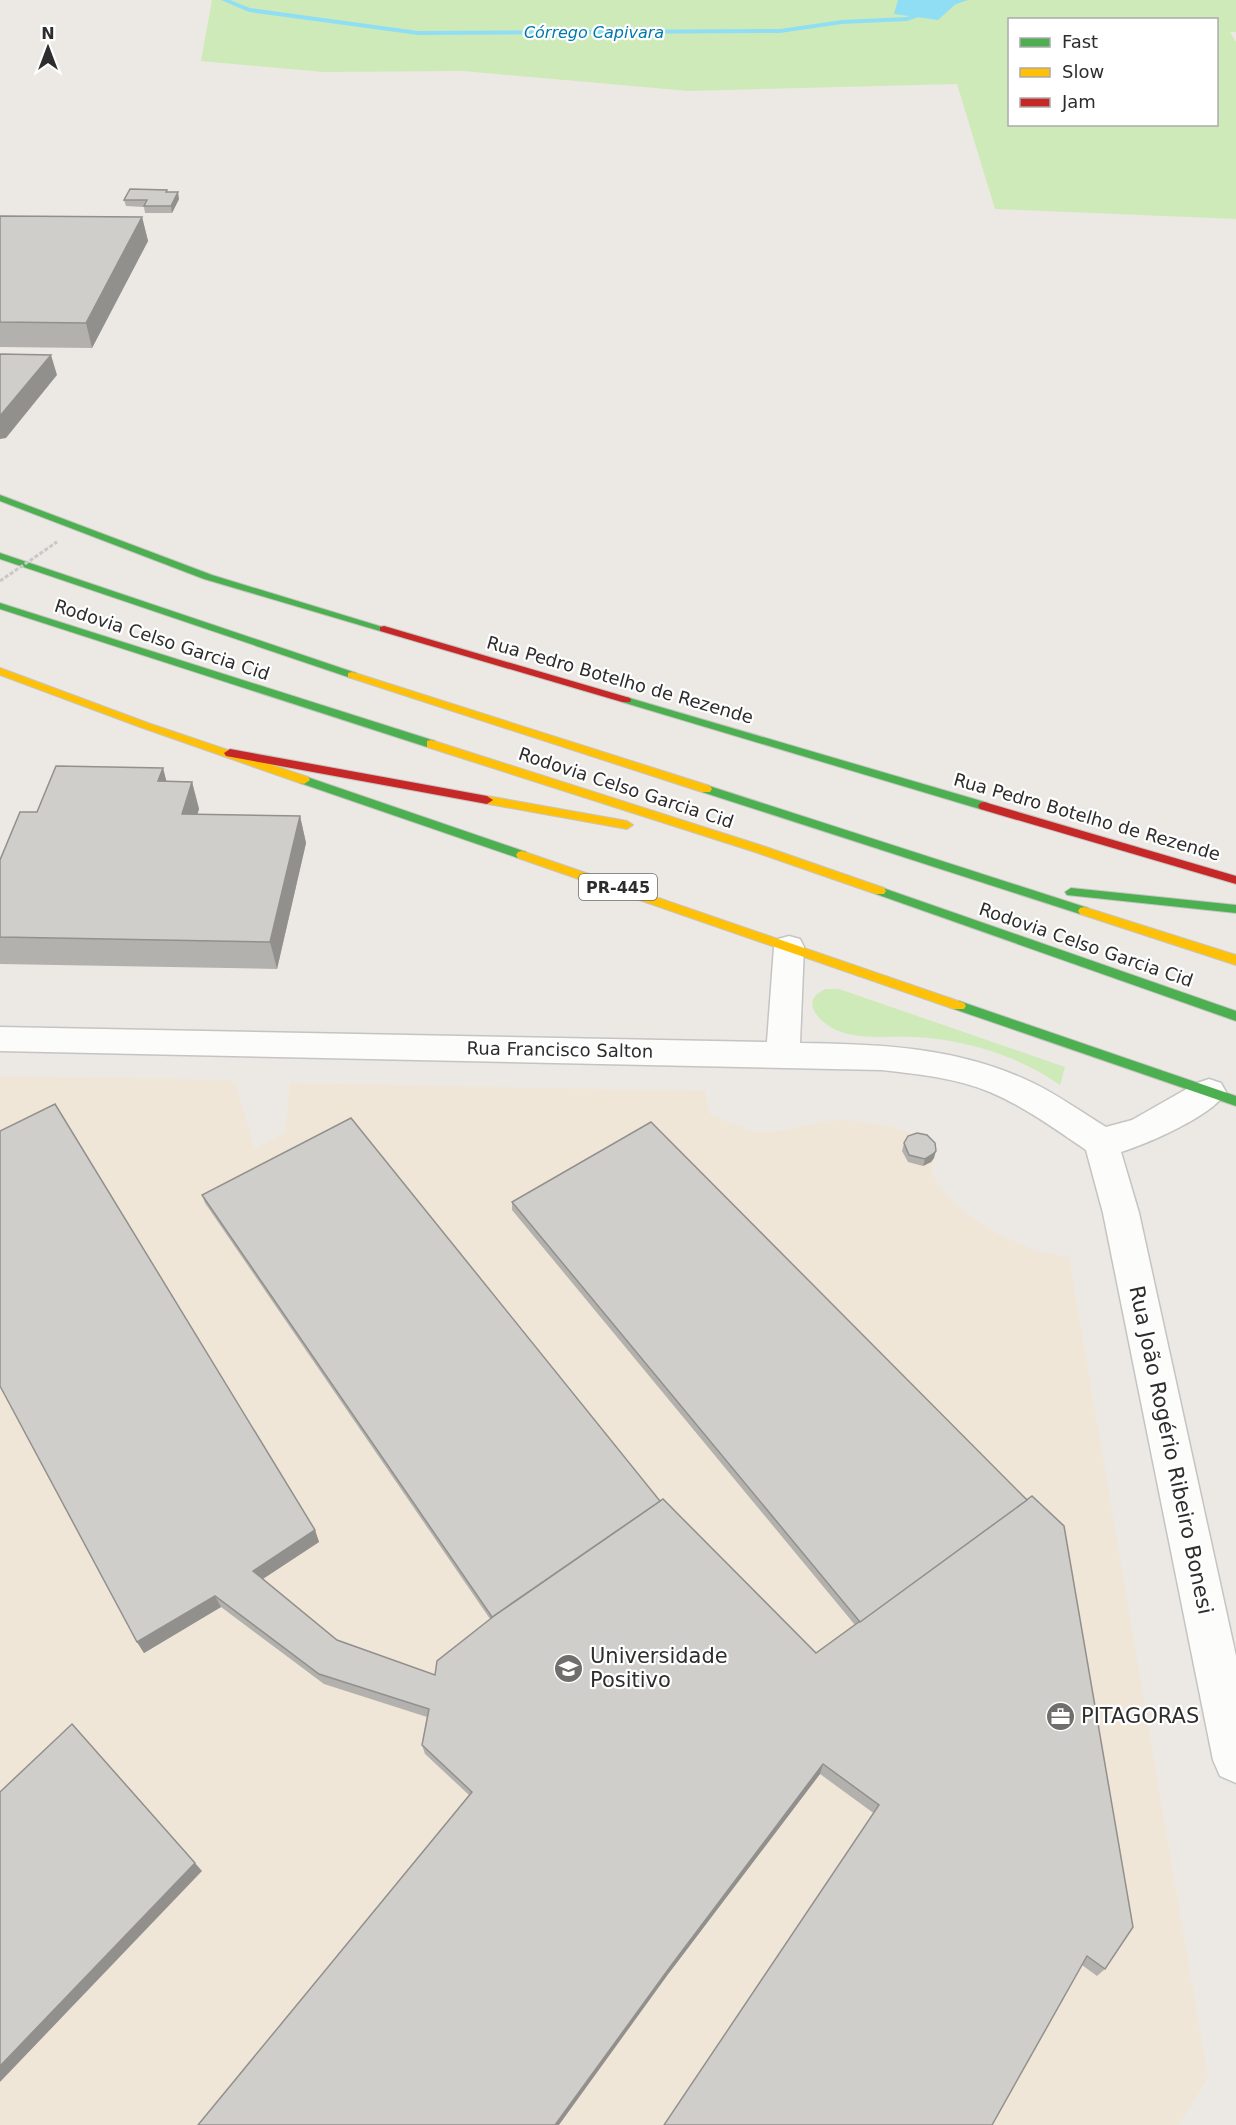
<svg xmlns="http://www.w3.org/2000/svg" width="1236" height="2125" font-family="'DejaVu Sans',sans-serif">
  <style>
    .education { fill: #f0e6d7 }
    .green { fill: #ceeab9; fill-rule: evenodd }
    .water { fill: #90def4 }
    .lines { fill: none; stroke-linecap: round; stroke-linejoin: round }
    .stream { fill: #90def4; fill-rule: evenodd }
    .street-casing { stroke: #c5c4c4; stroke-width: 3 }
    .fast-casing { stroke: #c6c5c3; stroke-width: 2 }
    .slow-casing { stroke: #c6c5c3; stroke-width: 2 }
    .jam-casing { stroke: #c6c5c3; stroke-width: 2 }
    .street { fill: #fcfcfb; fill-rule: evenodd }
    .fast { fill: #4caf50; fill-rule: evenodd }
    .slow { fill: #ffc107; fill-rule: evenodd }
    .jam { fill: #c62828; fill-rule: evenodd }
    .path-bridge-far1 { stroke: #c8c8c8; stroke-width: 2; stroke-dasharray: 3 2; stroke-linecap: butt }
    .path-bridge { stroke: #c8c8c8; stroke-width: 3; stroke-dasharray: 4 2; stroke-linecap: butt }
    .wall { fill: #b3b1ae }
    .shaded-wall { fill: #92908d }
    .building { fill: #d0ceca; stroke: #92908d; stroke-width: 1.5 }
    .labels { text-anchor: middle; stroke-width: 4.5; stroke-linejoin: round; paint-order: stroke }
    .far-water-label { font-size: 16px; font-style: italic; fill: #0079af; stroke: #fff }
    .shield { fill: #fff; stroke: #6c6c6c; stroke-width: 1.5 }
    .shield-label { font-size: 16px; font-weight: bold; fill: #2d2d2d }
    .street-label { font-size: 18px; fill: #2d2d2d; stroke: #fff }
    .near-street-label { font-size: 21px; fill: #2d2d2d; stroke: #fff }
    .near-poi-label { font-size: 21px; fill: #2d2d2d; stroke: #fff; text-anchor: start }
  </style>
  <rect width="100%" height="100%" fill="#ece8e3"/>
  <!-- education -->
  <path class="education" d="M0,1076L230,1080L235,1083L255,1149L285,1133L290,1083L705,1091L710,1114L754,1132L779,1131L827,1121L849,1120L896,1128L910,1133L934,1155L932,1172L937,1182L944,1193L968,1215L998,1234L1036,1251L1069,1257L1208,2078L1179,2125H0Z"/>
  <!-- green -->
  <g class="green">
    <path d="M212,0H1236V32H1230L1236,42V219L995,209L957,84L689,91L463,71L324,72L201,61ZM1010,20H1216V124H1010Z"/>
    <path d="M826,989H839L1065,1067L1060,1085C1020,1056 963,1039 914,1037C889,1036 860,1040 836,1030C819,1022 798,1000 826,989Z"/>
  </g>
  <!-- water -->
  <path class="water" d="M898,0H960L938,20L894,14Z"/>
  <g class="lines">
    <!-- stream -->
    <path class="stream" d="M221,0H230L250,8L418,31L780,29L842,20L906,17L959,0H968L907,21L842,24L780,33L418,35L249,12Z"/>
    <defs>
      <path id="street" d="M789,936L800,939L804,947L800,1043C879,1044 958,1047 1031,1082C1057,1094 1081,1112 1106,1127L1132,1120L1197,1083L1209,1079L1221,1083L1226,1092C1214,1115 1147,1144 1121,1152L1139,1213L1236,1656V1783L1220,1776L1213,1760L1103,1213L1086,1150C1055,1129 1025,1107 990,1092C956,1078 918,1074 881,1070L0,1051V1027L767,1042L774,947L778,939Z"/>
      <g id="fast">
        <path d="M0,495L212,575L389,629L388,631H380L204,579L0,501Z"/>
        <path d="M0,553L356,673L357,675L352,678L348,677L0,559Z"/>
        <path d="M0,603L435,741L437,744L435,747H427L0,609Z"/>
        <path d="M626,697L988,803L990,806L988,809H980L622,702V698Z"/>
        <path d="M304,776L526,852L528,855L526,858H518L300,783L298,780Z"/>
        <path d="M706,785L1088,908L1090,911L1088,914H1080L702,792V786Z"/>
        <path d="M880,887L1236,1011V1021L876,894L874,891Z"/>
        <path d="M1071,888L1236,905V913L1067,895L1065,892Z"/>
        <path d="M959,1001L1236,1096V1106L954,1009L952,1006L954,1003Z"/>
      </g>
      <g id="slow">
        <path d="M0,668L148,723L308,777L310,780L304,784L300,783L140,727L0,675Z"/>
        <path d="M352,672L710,786L712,789L710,792H702L348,677V673Z"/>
        <path d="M431,740L763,846L884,888L886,891L884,894H876L755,852L427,747V741Z"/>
        <path d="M487,796L627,821L633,825L627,829L483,803L481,800Z"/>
        <path d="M522,851L964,1003L966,1006L964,1009H954L518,858L516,855L518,852Z"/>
        <path d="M1084,907L1236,955V965L1080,914L1078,911L1080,908Z"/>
      </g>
      <g id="jam">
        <path d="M384,626L630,698L631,700L630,702H622L380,631V627Z"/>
        <path d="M230,749L487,796L493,800L487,804L226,756L224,753Z"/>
        <path d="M984,802L1236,876V884L980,809L978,806L980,803Z"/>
      </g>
    </defs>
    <!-- street casing -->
    <use href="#street" class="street-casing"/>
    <!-- fast casing -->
    <use href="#fast" class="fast-casing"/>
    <!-- slow casing -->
    <use href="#slow" class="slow-casing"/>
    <!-- jam casing -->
    <use href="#jam" class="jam-casing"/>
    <!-- street -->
    <use href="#street" class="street"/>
    <!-- fast -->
    <use href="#fast" class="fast"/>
    <!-- slow -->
    <use href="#slow" class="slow"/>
    <!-- jam -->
    <use href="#jam" class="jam"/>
    <!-- path-bridge-far1 -->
    <path class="path-bridge-far1" d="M54,543L58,541"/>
    <!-- path-bridge -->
    <path class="path-bridge" d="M0,581L57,542"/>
  </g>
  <!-- wall -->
  <g class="wall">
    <path d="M167,192L179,199L172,213H145L144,207L126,206L124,200Z"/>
    <path d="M0,216L142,217L148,241L92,348L0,347Z"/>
    <path d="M163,768L166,781L192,782L199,809L197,814L300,816L306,843L277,969L0,964V860L37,812Z"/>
    <path d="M651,1122L1105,1969L1097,1976L820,1774L669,1973L469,1795L425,1754L422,1745L427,1717L324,1684L221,1607L144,1653L137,1642L315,1530L319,1542L263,1579L337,1640L435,1675L490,1619L205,1203L202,1195L660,1501L816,1653L855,1625L512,1210V1202Z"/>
    <path d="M904,1143L934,1158L931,1162L923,1166L908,1162L902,1151Z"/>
  </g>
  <!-- shaded-wall -->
  <g class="shaded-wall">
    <path d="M178,192L179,199L172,213L171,206Z"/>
    <path d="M142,217L148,241L92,348L86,323Z"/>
    <path d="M51,355L57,375L6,438L0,439V416Z"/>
    <path d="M163,768L170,795L158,781Z"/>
    <path d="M192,782L199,809L189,841L182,814Z"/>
    <path d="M300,816L306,843L277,969L270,942Z"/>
    <path d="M936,1151L934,1158L931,1162L923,1166L925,1159Z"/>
    <path d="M315,1530L319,1542L258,1582L253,1571Z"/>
    <path d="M215,1596L221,1607L144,1653L137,1642Z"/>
    <path d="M823,1764L820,1774L669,1973L559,2125H555L670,1967Z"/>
    <path d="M195,1863L202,1871L0,2082V2066Z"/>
  </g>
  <!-- building -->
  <g class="building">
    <path d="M130,189L167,190L166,192H178L171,206H144L147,200H124Z"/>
    <path d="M0,216L142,217L86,323L0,322Z"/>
    <path d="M0,354L51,355L0,416Z"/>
    <path d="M56,766L163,768L158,781L192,782L182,814L300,816L270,942L0,937V860L20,812H37Z"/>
    <path d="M55,1104L315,1530L253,1571L337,1640L435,1675L437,1661L494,1616L663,1499L816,1653L1032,1496L1064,1526L1133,1927L1105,1969L1087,1956L992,2125H664L879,1805L823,1764L670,1967L555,2125H198L472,1792L422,1745L429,1709L319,1674L215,1596L137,1642L0,1386V1131Z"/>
    <path d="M351,1118L660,1501L492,1617L202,1195Z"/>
    <path d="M651,1122L1027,1500L860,1622L512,1202Z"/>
    <path d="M917,1133L927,1135L935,1143L936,1151L933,1154L925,1159L909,1155L904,1143L908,1136Z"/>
    <path d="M72,1724L195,1863L0,2066V1792Z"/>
  </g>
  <!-- icons -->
  <defs>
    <symbol id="university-disc" viewBox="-11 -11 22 22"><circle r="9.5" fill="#706e6d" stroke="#fff"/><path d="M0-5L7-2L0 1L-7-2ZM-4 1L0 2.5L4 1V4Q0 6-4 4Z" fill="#fff"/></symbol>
    <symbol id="office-disc" viewBox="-11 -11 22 22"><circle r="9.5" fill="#706e6d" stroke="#fff"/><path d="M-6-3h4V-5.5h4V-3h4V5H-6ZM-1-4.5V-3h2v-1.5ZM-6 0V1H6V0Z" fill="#fff"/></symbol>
  </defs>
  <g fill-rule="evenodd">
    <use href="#university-disc" x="552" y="1652" width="33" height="33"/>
    <use href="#office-disc" x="1044" y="1700" width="33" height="33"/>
  </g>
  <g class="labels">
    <!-- far-water labels -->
    <g class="far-water-label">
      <text x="594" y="38">Córrego Capivara</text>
    </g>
    <!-- shield labels -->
    <rect class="shield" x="579" y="874" width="78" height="26" rx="4.5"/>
    <g class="shield-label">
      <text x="618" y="893">PR-445</text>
    </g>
    <!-- street labels -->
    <g class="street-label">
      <text transform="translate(162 640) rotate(18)" y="6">Rodovia Celso Garcia Cid</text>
      <text transform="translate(620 680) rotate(16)" y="6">Rua Pedro Botelho de Rezende</text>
      <text transform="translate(626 788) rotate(18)" y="6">Rodovia Celso Garcia Cid</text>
      <text transform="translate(1087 817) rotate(16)" y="6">Rua Pedro Botelho de Rezende</text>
      <text transform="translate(1086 945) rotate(19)" y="6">Rodovia Celso Garcia Cid</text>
      <text transform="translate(560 1050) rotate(1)" y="6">Rua Francisco Salton</text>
    </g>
    <!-- near-street labels -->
    <g class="near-street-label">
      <text transform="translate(1171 1450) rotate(78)" y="7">Rua João Rogério Ribeiro Bonesi</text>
    </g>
    <!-- near-poi labels -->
    <g class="near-poi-label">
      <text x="590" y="1663">Universidade<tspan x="590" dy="24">Positivo</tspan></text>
      <text x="1081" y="1723">PITAGORAS</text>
    </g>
  </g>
  <!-- legend -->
  <rect x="1008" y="18" width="210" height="108" fill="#ffffff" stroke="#ababab" stroke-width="1.5"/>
  <rect x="1020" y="38" width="30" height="9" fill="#4caf50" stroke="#ababab" stroke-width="1.5"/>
  <text x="1062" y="48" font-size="18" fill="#2d2d2d">Fast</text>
  <rect x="1020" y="68" width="30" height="9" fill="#ffc107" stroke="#ababab" stroke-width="1.5"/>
  <text x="1062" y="78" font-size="18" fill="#2d2d2d">Slow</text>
  <rect x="1020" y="98" width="30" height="9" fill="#c62828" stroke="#ababab" stroke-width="1.5"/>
  <text x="1062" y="108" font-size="18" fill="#2d2d2d">Jam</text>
  <!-- north arrow -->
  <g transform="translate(48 48)" stroke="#ffffff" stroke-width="4.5" paint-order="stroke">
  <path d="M0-4.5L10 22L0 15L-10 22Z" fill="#2d2d2d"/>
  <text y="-9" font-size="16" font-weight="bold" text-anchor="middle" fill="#2d2d2d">N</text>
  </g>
</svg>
